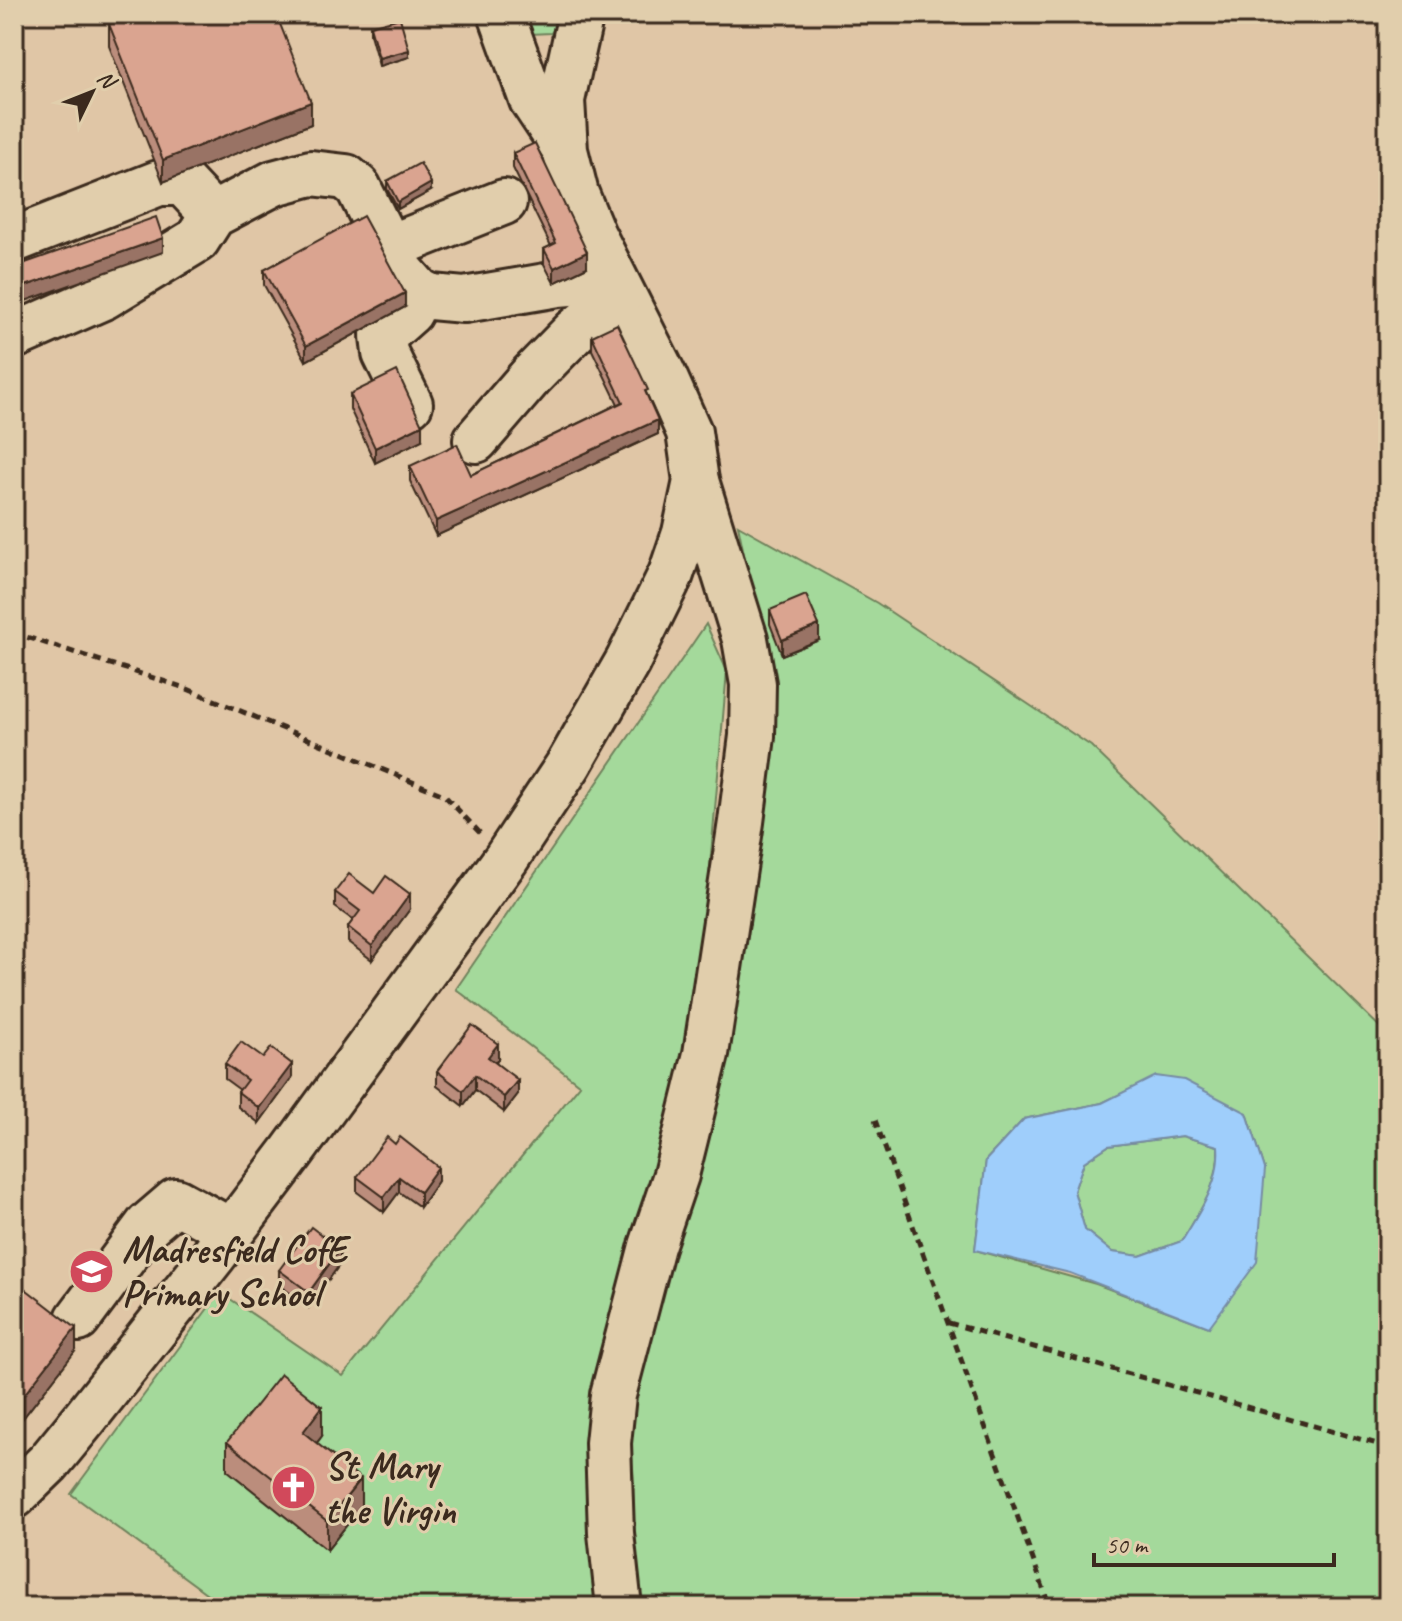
<svg xmlns="http://www.w3.org/2000/svg" width="1402" height="1621" font-family="Caveat,sans-serif">
  <style>
    .green { fill: #a4d99b; stroke: #70825c; stroke-width: 2; fill-rule: evenodd }
    .water { fill: #9fcefb; stroke: #778ca3; stroke-width: 2; fill-rule: evenodd }
    .lines { fill: none; stroke-linecap: round; stroke-linejoin: round }
    .minor-casing { stroke: #3b2a1e; stroke-width: 50 }
    .path { stroke: #3b2a1e; stroke-width: 5; stroke-dasharray: 8 6; stroke-linecap: butt }
    .minor { stroke: #e1ceac; stroke-width: 44 }
    .wall { fill: #bb8d7c; stroke: #3b2a1e; stroke-width: 2 }
    .shaded-wall { fill: #997365; stroke: #3b2a1e; stroke-width: 2 }
    .building { fill: #daa490; stroke: #3b2a1e; stroke-width: 2 }
    .labels { text-anchor: middle; stroke-width: 6; stroke-linejoin: round; paint-order: stroke }
    .poi-label { font-size: 38px; font-weight: bold; fill: #3b2a1e; stroke: #e1ceac; text-anchor: start }
  </style>
  <rect width="100%" height="100%" fill="#e0c6a6"/>
  <filter id="ink" filterUnits="userSpaceOnUse"><feTurbulence type="fractalNoise" baseFrequency=".0125" numOctaves="2"/><feDisplacementMap in="SourceGraphic" scale="16" xChannelSelector="R" yChannelSelector="G"/><feConvolveMatrix kernelMatrix="1 2 1 2 8 2 1 2 1" color-interpolation-filters="sRGB"/></filter>
  <g filter="url(#ink)">
    <!-- green -->
    <g class="green">
      <path d="M513,14H564L551,33L529,34Z"/>
      <path d="M738,525L877,603L1091,746L1388,1035V1607H225L71,1494L220,1292L343,1376L580,1085L456,989L706,624L727,671L697,1016L587,1418L596,1481L589,1486L634,1481L628,1404L773,695ZM1156,1077L1247,1113L1265,1169L1209,1327L1096,1284L975,1250L986,1160L1024,1119L1102,1103Z"/>
      <path d="M1182,1136L1218,1146C1220,1184 1201,1209 1182,1241L1140,1256L1112,1252L1085,1230L1074,1191L1084,1162L1108,1146Z"/>
    </g>
    <!-- water -->
    <path class="water" d="M1156,1076L1184,1080L1247,1113L1265,1169L1257,1262L1209,1327L1070,1273L975,1250L986,1160L1024,1119L1102,1103ZM1182,1136L1218,1146C1221,1182 1200,1211 1182,1241L1140,1256L1112,1252L1085,1230L1074,1191L1084,1162L1108,1146Z"/>
    <g class="lines">
      <defs>
        <g id="minor">
          <path d="M501,14L532,100L564,148"/>
          <path d="M581,14L562,100L565,150L576,194L593,235L663,374L689,432L696,481L745,639L753,684L752,736L741,822L706,1054L676,1175L652,1246L613,1395L608,1443L611,1533L619,1607"/>
          <path d="M14,240L159,183H183L213,215"/>
          <path d="M388,248L504,202"/>
          <path d="M14,336L105,296L197,240L213,215L274,183L311,173L346,177L358,187L398,267L419,291L431,297L464,300L558,284L614,279"/>
          <path d="M410,404L385,353L383,336L410,312L419,291"/>
          <path d="M476,440L532,375L575,331L621,293"/>
          <path d="M78,1319L148,1225L176,1201L231,1231"/>
          <path d="M14,1496L49,1462L85,1418L214,1255L292,1152L506,859L569,764L628,661L671,574L685,533L696,481"/>
        </g>
      </defs>
      <!-- minor casing -->
      <use href="#minor" class="minor-casing"/>
      <!-- path -->
      <g class="path">
        <path d="M14,633L185,688L444,795L480,833"/>
        <path d="M875,1120L1050,1607"/>
        <path d="M949,1323L1388,1447"/>
      </g>
      <!-- minor -->
      <use href="#minor" class="minor"/>
    </g>
    <!-- wall -->
    <g class="wall">
      <path d="M168,23L311,124L163,182L109,46V24Z"/>
      <path d="M370,26L409,57L379,66L370,34Z"/>
      <path d="M513,153L587,267L554,283L544,264V249L551,246L513,168Z"/>
      <path d="M387,181L431,191L398,209L387,189Z"/>
      <path d="M264,270L405,307L306,361L264,285Z"/>
      <path d="M592,336L648,397L658,434L436,536L410,481V466L471,475L618,404L592,350Z"/>
      <path d="M350,394L422,440L375,463L350,409Z"/>
      <path d="M770,610L819,640L782,655L770,624Z"/>
      <path d="M335,892L374,893L410,909L372,960L348,942V927L353,920L335,907Z"/>
      <path d="M498,1059L496,1063L518,1094L504,1112L475,1090L463,1106L437,1086V1071Z"/>
      <path d="M225,1064L292,1078L259,1123L238,1107V1092L240,1090L225,1079Z"/>
      <path d="M395,1144L438,1181L420,1207L399,1192L384,1212L357,1192V1177Z"/>
      <path d="M340,1264L309,1307L279,1285V1270Z"/>
      <path d="M14,1280L76,1350L23,1418L14,1410Z"/>
      <path d="M322,1436L317,1443L361,1507L327,1550L227,1470V1442Z"/>
    </g>
    <!-- shaded-wall -->
    <g class="shaded-wall">
      <path d="M409,50V57L379,66V58Z"/>
      <path d="M311,102V124L163,182V160Z"/>
      <path d="M431,183V191L398,209V202Z"/>
      <path d="M163,238V252L14,305V290Z"/>
      <path d="M587,252V267L554,283V268Z"/>
      <path d="M405,293V307L306,361V346Z"/>
      <path d="M658,420V434L436,536V521Z"/>
      <path d="M422,425V440L375,463V448Z"/>
      <path d="M819,625V640L782,655V640Z"/>
      <path d="M410,894V909L372,960V946Z"/>
      <path d="M498,1044V1059L488,1072V1057Z"/>
      <path d="M292,1064V1078L259,1123V1108Z"/>
      <path d="M475,1075V1090L463,1106V1091Z"/>
      <path d="M518,1080V1094L504,1112V1097Z"/>
      <path d="M438,1167V1181L420,1207V1192Z"/>
      <path d="M399,1177V1192L384,1212V1197Z"/>
      <path d="M340,1249V1264L309,1307V1292Z"/>
      <path d="M76,1328V1350L23,1418V1396Z"/>
      <path d="M322,1407V1436L303,1460V1432Z"/>
      <path d="M361,1479V1507L327,1550V1521Z"/>
    </g>
    <!-- building -->
    <g class="building">
      <path d="M135,14H165L168,23L189,14H276L311,102L163,160L109,24Z"/>
      <path d="M400,18L409,50L379,58L370,26Z"/>
      <path d="M535,143L587,252L554,268L544,249L556,243L513,153Z"/>
      <path d="M420,163L431,183L398,202L387,181Z"/>
      <path d="M363,216L405,293L306,346L264,270Z"/>
      <path d="M156,217L163,238L14,290V267Z"/>
      <path d="M617,324L648,390L645,391L658,420L436,521L410,466L457,444L471,475L623,402L592,336Z"/>
      <path d="M397,371L422,425L375,448L350,394Z"/>
      <path d="M806,595L819,625L782,640L770,610Z"/>
      <path d="M349,874L374,893L386,876L410,894L372,946L348,927L360,911L335,892Z"/>
      <path d="M472,1025L498,1044L488,1057L518,1080L504,1097L475,1075L463,1091L437,1071Z"/>
      <path d="M241,1042L263,1058L271,1048L292,1064L259,1108L238,1092L247,1080L225,1064Z"/>
      <path d="M387,1137L395,1144L400,1137L438,1167L420,1192L399,1177L384,1197L357,1177Z"/>
      <path d="M311,1227L340,1249L309,1292L279,1270Z"/>
      <path d="M14,1280L76,1328L23,1396L14,1389Z"/>
      <path d="M281,1374L322,1407L303,1432L361,1479L327,1521L227,1442Z"/>
    </g>
  </g>
  <!-- icons -->
  <defs>
    <symbol id="school-disc" viewBox="-11 -11 22 22"><circle r="9.5" fill="#d1495b" stroke="#e1ceac"/><path d="M0-5L7-2L0 1L-7-2ZM-4 1L0 2.5L4 1V4Q0 6-4 4Z" fill="#fff"/></symbol>
    <symbol id="church-disc" viewBox="-11 -11 22 22"><circle r="9.5" fill="#d1495b" stroke="#e1ceac"/><path d="M-1.2-6h2.4v3.5h3.3v2.4h-3.3V6h-2.4V-.1h-3.3v-2.4h3.3Z" fill="#fff"/></symbol>
  </defs>
  <g fill-rule="evenodd">
    <use href="#school-disc" x="66" y="1246" width="51" height="51"/>
    <use href="#church-disc" x="268" y="1462" width="51" height="51"/>
  </g>
  <g class="labels">
    <!-- poi labels -->
    <g class="poi-label">
      <text x="122" y="1262">Madresfield CofE<tspan x="122" dy="44">Primary School</tspan></text>
      <text x="325" y="1479">St Mary<tspan x="325" dy="44">the Virgin</tspan></text>
    </g>
  </g>
  <!-- margin -->
  <rect width="1402" height="1621" fill="none" stroke="#e1ceac" stroke-width="48"/>
  <rect x="24" y="24" width="1354" height="1573" fill="none" stroke="#3b2a1e" stroke-width="3" filter="url(#ink)"/>
  <!-- north arrow -->
  <g transform="translate(92 92) rotate(47)" stroke="#e1ceac" stroke-width="6" paint-order="stroke">
  <path d="M0-6L14 30L0 20L-14 30Z" fill="#3b2a1e"/>
  <text y="-12" font-size="22" font-weight="bold" text-anchor="middle" fill="#3b2a1e">N</text>
  </g>
  <!-- scale -->
  <path d="M1094 1553v12h240v-12" fill="none" stroke="#3b2a1e" stroke-width="4"/>
  <text x="1106" y="1553" font-size="24" fill="#3b2a1e" stroke="#e1ceac" stroke-width="6" paint-order="stroke">50 m</text>
</svg>
